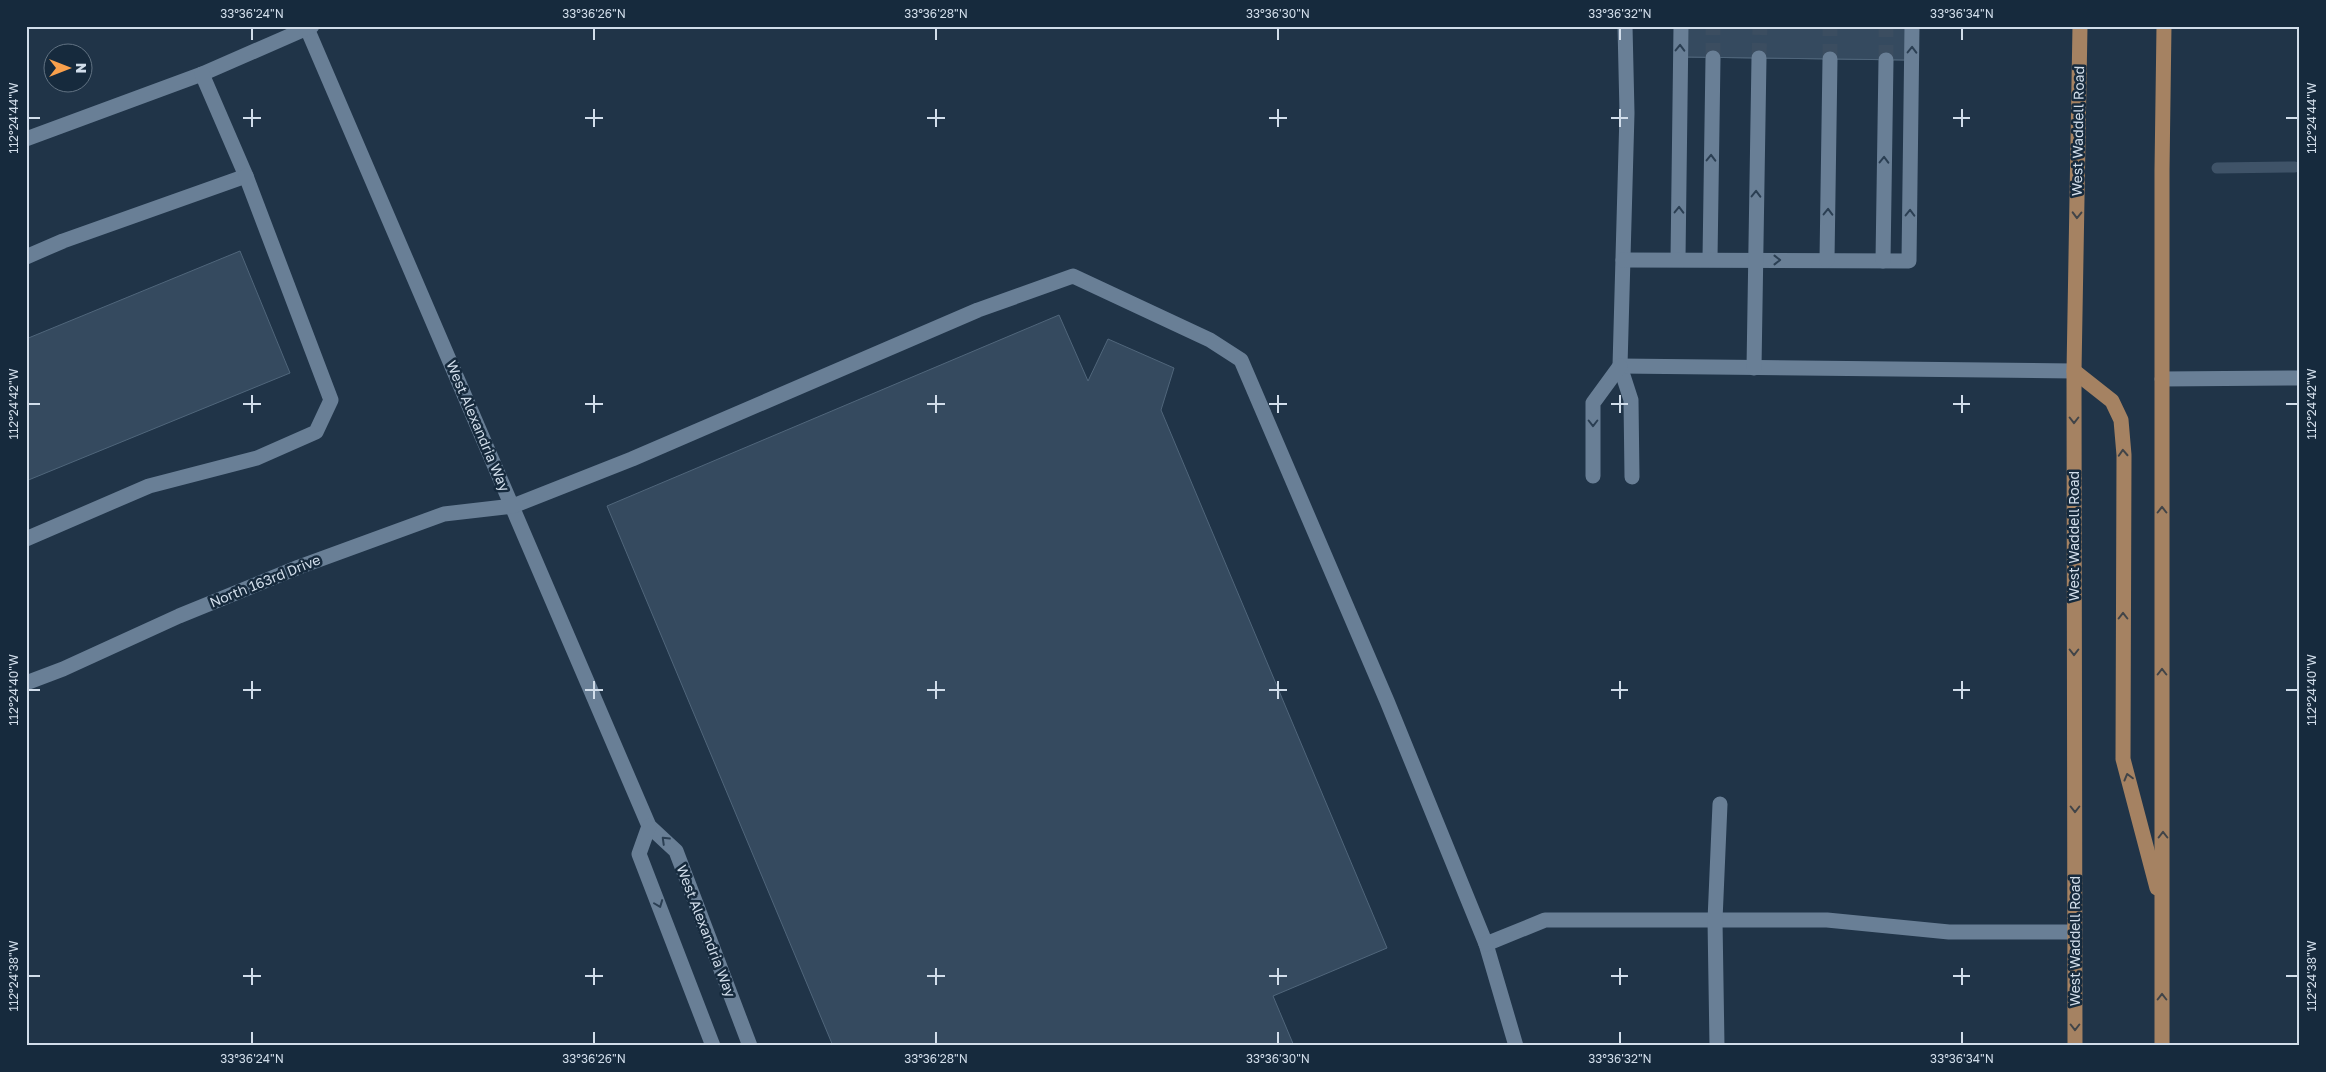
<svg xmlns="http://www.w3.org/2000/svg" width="2326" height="1072" font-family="'Golos Text',sans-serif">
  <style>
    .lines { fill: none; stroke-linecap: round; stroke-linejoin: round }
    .stream { stroke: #3f5368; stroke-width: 11 }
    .building { fill: #354a5f; stroke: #50667b }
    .minor-tunnel { stroke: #3b4d60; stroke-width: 15; stroke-dasharray: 15 8; stroke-linecap: butt }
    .minor { stroke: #697f96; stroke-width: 15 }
    .major { stroke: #a58262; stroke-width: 15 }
    .oneway { stroke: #2b3f53 }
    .oneway2 { stroke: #414448 }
    .ticks { fill: none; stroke: #d1ddea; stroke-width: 2 }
    .labels { text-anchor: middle; stroke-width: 5; stroke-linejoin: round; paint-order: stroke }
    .street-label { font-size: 14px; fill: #d1ddea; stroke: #162a3d }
    .neatline { fill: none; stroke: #d1ddea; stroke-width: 2 }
    .ticks-label { font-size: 12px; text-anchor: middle; fill: #d1ddea }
  </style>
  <rect width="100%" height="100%" fill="#203448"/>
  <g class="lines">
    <!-- stream -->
    <path class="stream" d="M2217,168L2295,167"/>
  </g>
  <!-- building -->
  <g class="building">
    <path d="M1686,26H1909L1908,60L1686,57Z"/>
    <path d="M1686,26H1909L1908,60L1686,57Z"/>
    <path d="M240,251L290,373L26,481V339Z"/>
    <path d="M1059,315L1088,381L1108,339L1174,368L1161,410L1387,948L1273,996L1294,1046H833L607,506Z"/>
  </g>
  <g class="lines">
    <!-- minor-tunnel -->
    <g class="minor-tunnel">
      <path d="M1713,58V26"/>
      <path d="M1759,58L1760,26"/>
      <path d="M1830,59V26"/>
      <path d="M1886,60V26"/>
    </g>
    <!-- minor -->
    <g class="minor">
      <path d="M306,26L649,826L676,851L750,1046"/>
      <path d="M1625,26L1627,113L1620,366L1631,400L1632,477"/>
      <path d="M26,139L202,74L312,26"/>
      <path d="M26,257L63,241L246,176L202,74"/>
      <path d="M1678,259L1681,26"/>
      <path d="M1710,259L1713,58"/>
      <path d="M1623,260L1909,261L1912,26"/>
      <path d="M1827,260L1830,59"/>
      <path d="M1883,261L1886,60"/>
      <path d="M1620,366L2074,371"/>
      <path d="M1754,368L1759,58"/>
      <path d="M2162,379L2300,378"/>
      <path d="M1593,476V403L1620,366"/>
      <path d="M26,539L149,486L257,458L316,432L331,400L246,176"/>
      <path d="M26,683L63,669L179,616L299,567L444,514L513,506L632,459L978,310L1073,276L1210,340L1241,360L1387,701L1486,944L1516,1046"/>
      <path d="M649,826L639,854L713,1046"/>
      <path d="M1486,944L1545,920H1827L1949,932H2075"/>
      <path d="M1717,1046L1715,920L1720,804"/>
    </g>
    <!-- major -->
    <g class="major">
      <path d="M2074,371L2112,401L2121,420L2124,455L2123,759L2157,888"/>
      <path d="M2075,1046L2074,371L2080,26"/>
      <path d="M2162,1046V170L2164,26"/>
    </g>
  </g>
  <!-- one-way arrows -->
  <defs><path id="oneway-chevron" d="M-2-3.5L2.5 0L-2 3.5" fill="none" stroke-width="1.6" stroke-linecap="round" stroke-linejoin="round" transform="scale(1.25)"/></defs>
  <g class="oneway">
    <use href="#oneway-chevron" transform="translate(1680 48) rotate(-89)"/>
    <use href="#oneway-chevron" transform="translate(1912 50) rotate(-89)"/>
    <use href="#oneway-chevron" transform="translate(1711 158) rotate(-89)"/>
    <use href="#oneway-chevron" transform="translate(1884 160) rotate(-89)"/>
    <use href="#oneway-chevron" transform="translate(1756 194) rotate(-89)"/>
    <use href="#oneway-chevron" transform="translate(1679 210) rotate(-89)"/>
    <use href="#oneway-chevron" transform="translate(1828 212) rotate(-89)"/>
    <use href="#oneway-chevron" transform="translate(1910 213) rotate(-89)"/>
    <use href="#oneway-chevron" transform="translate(1777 260)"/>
    <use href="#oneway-chevron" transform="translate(1593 423) rotate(90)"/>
    <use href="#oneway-chevron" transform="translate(665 840) rotate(-136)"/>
    <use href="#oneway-chevron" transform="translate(659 904) rotate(69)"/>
  </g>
  <g class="oneway2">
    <use href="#oneway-chevron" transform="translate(2077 215) rotate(91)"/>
    <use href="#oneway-chevron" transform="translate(2074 420) rotate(90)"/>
    <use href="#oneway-chevron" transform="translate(2123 453) rotate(-93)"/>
    <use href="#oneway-chevron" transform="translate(2162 510) rotate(-90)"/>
    <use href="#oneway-chevron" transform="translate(2123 616) rotate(-90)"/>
    <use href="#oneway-chevron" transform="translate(2074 652) rotate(90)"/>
    <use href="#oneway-chevron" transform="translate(2162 672) rotate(-90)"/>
    <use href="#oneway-chevron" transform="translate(2128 777) rotate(-105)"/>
    <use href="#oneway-chevron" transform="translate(2075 809) rotate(90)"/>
    <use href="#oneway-chevron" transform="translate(2163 835) rotate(-90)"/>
    <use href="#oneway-chevron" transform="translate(2162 997) rotate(-90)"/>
    <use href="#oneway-chevron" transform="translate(2075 1027) rotate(90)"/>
  </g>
  <!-- ticks -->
  <path class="ticks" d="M252,28V40M594,28V40M936,28V40M1278,28V40M1620,28V40M1962,28V40M252,109V127M594,109V127M936,109V127M1278,109V127M1620,109V127M1962,109V127M28,118H40M243,118H261M585,118H603M927,118H945M1269,118H1287M1611,118H1628M1953,118H1970M2286,118H2298M252,395V413M594,395V413M936,395V413M1278,395V413M1620,395V413M1962,395V413M28,404H40M243,404H261M585,404H603M927,404H945M1269,404H1287M1611,404H1628M1953,404H1970M2286,404H2298M252,681V699M594,681V699M936,681V699M1278,681V699M1620,681V699M1962,681V699M28,690H40M243,690H261M585,690H603M927,690H945M1269,690H1287M1611,690H1628M1953,690H1970M2286,690H2298M252,968V985M594,968V985M936,968V985M1278,968V985M1620,968V985M1962,968V985M28,976H40M243,976H261M585,976H603M927,976H945M1269,976H1287M1611,976H1628M1953,976H1970M2286,976H2298M252,1032V1044M594,1032V1044M936,1032V1044M1278,1032V1044M1620,1032V1044M1962,1032V1044"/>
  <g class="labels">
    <!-- street labels -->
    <g class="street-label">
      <text transform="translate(2078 131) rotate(-89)" y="5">West Waddell Road</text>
      <text transform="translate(478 426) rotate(67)" y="5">West Alexandria Way</text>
      <text transform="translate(2074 536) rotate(-90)" y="5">West Waddell Road</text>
      <text transform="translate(265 581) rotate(-22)" y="5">North 163rd Drive</text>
      <text transform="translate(706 931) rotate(69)" y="5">West Alexandria Way</text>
      <text transform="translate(2075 941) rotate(-90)" y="5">West Waddell Road</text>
    </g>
  </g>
  <!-- border -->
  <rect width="2326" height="1072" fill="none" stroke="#162a3d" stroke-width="55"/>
  <!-- north arrow -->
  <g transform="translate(68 68) rotate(90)"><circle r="24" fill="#162a3d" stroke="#617282"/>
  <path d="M0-4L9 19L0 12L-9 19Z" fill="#f9a04c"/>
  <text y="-8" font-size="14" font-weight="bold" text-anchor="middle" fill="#d1ddea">N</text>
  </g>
  <rect x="28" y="28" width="2270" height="1016" class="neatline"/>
  <g class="ticks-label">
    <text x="252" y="18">33°36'24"N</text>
    <text x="594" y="18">33°36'26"N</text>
    <text x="936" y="18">33°36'28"N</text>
    <text x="1278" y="18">33°36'30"N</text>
    <text x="1620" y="18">33°36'32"N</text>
    <text x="1962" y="18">33°36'34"N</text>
    <text transform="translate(2312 118) rotate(-90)" y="4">112°24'44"W</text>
    <text transform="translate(14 118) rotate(-90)" y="4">112°24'44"W</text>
    <text transform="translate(2312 404) rotate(-90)" y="4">112°24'42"W</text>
    <text transform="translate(14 404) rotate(-90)" y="4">112°24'42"W</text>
    <text transform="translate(2312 690) rotate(-90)" y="4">112°24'40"W</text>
    <text transform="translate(14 690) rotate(-90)" y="4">112°24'40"W</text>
    <text transform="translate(14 976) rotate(-90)" y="4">112°24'38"W</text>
    <text transform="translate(2312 976) rotate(-90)" y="4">112°24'38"W</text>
    <text x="252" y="1063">33°36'24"N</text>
    <text x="594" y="1063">33°36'26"N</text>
    <text x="936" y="1063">33°36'28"N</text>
    <text x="1278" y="1063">33°36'30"N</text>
    <text x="1620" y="1063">33°36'32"N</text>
    <text x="1962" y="1063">33°36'34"N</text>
  </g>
</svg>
